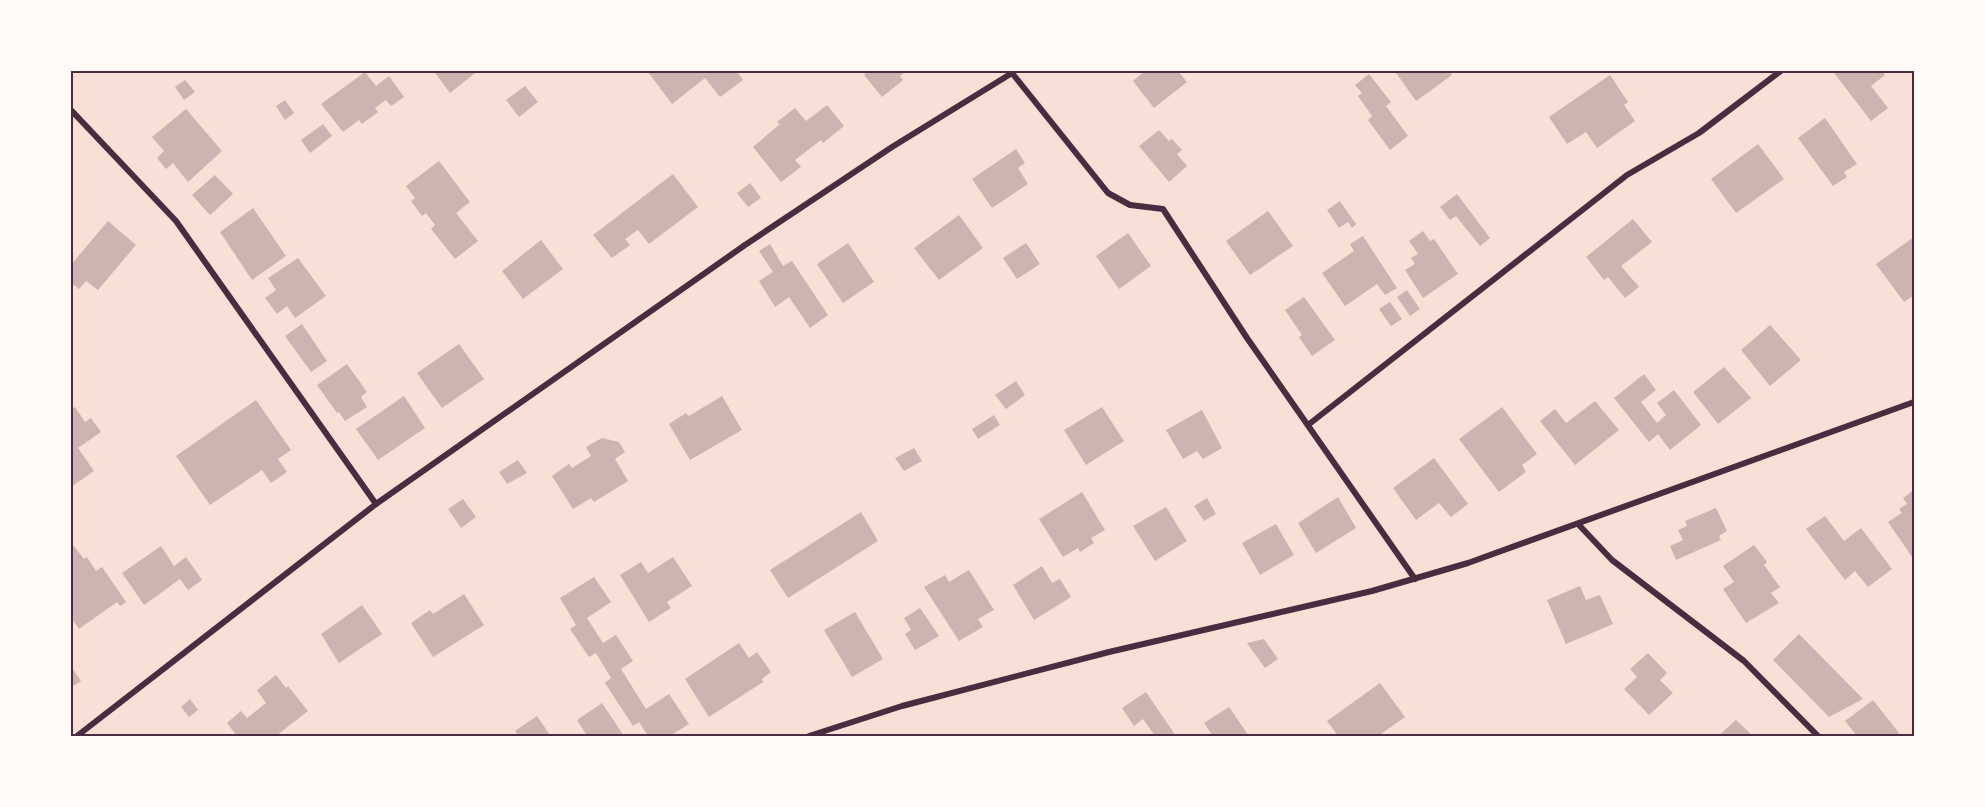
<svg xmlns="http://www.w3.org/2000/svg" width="1985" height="807" font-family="'DM Sans',sans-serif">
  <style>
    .building { fill: #ccb4b1 }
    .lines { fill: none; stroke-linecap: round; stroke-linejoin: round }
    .minor { stroke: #4a2c40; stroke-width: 6 }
    .neatline { fill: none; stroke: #4a2c40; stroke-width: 2 }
  </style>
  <rect width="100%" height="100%" fill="#f7e1d7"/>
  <!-- building -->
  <g class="building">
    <path d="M433,70H479L450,93Z"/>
    <path d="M650,70H736L743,80L720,97L705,78L672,104L648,72Z"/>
    <path d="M869,70H908L900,76L903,80L882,97L864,75Z"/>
    <path d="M1146,70H1177L1187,82L1154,108L1133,81Z"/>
    <path d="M1394,70H1448L1452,75L1416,101Z"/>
    <path d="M1838,70H1881L1885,75L1871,86L1888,108L1871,121L1834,73Z"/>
    <path d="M365,72L376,86L389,76L404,97L391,106L386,100L375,108L378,112L362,124L359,120L343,132L321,104Z"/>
    <path d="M1369,74L1391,102L1386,106L1408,136L1390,150L1368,120L1372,116L1358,96L1362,93L1355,85Z"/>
    <path d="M1610,75L1628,102L1624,105L1635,121L1597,148L1586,132L1567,144L1549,117Z"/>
    <path d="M185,80L195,92L184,100L175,87Z"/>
    <path d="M525,86L538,102L519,117L506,100Z"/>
    <path d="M285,100L294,113L285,120L276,106Z"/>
    <path d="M827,105L844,126L823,143L821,140L795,160L801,167L781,182L753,147L780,124L777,122L795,108L806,121Z"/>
    <path d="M186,109L222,151L188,182L173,163L166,169L157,158L164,151L152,137Z"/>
    <path d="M1825,118L1857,164L1844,172L1847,177L1833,186L1798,138Z"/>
    <path d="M323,124L332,136L310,153L301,140Z"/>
    <path d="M1159,130L1169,141L1172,139L1182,150L1177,154L1187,166L1169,182L1139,146Z"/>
    <path d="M1758,144L1784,179L1736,213L1711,179Z"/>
    <path d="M1016,149L1025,163L1018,168L1028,184L992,208L972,179Z"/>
    <path d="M439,161L470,202L456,213L478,241L455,259L431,229L435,225L426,213L422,216L411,201L415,198L406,186Z"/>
    <path d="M673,174L698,207L649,244L638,230L625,239L630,245L612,258L593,235Z"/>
    <path d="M215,175L233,194L210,215L192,195Z"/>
    <path d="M750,183L761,198L748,207L737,193Z"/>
    <path d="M1457,194L1490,238L1480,246L1456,216L1450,220L1440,207Z"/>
    <path d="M1340,201L1356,224L1352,228L1348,222L1339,228L1327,210Z"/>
    <path d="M253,208L286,256L252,280L220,232Z"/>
    <path d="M1268,211L1293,246L1250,275L1226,241Z"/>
    <path d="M959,215L983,248L939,280L914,248Z"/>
    <path d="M1633,219L1652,242L1621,266L1639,287L1625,298L1608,277L1604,280L1586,257Z"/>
    <path d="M108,221L136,245L98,290L86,281L79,289L70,282V266Z"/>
    <path d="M1423,231L1430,241L1434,239L1458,274L1423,298L1405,270L1415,264L1411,258L1418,254L1409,241Z"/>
    <path d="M1128,233L1151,266L1119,289L1096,256Z"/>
    <path d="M1363,236L1397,288L1385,295L1377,284L1345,306L1322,273L1354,251L1350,244Z"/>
    <path d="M1914,237V295L1904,302L1876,264Z"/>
    <path d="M541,240L563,269L523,299L502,271Z"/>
    <path d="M848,243L874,282L843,303L817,264Z"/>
    <path d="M1026,243L1040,264L1017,279L1003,258Z"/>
    <path d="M770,244L783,266L792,261L828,315L810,328L789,297L775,307L759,281L773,272L759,251Z"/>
    <path d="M298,258L326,296L295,318L287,306L277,314L265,298L276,290L268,278Z"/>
    <path d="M1407,290L1420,309L1410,316L1397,297Z"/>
    <path d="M1304,297L1335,340L1312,356L1299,337L1302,335L1285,310Z"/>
    <path d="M1390,302L1402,319L1391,326L1379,309Z"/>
    <path d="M302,324L327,361L311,372L285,336Z"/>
    <path d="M1770,325L1801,360L1770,386L1741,350Z"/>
    <path d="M459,344L484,379L442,408L417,373Z"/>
    <path d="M347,364L367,392L361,397L367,407L345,421L339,412L337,413L317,385Z"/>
    <path d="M1724,367L1751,398L1718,424L1693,392Z"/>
    <path d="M1644,374L1656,390L1641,402L1657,423L1666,415L1657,403L1674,390L1701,425L1670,450L1658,434L1649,442L1614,398Z"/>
    <path d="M1016,381L1025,395L1006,409L995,395Z"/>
    <path d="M404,396L425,428L378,460L356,429Z"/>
    <path d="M722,396L742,430L690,460L669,424L686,413L689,416Z"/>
    <path d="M256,400L291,450L278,459L287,472L271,483L262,470L210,505L176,456Z"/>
    <path d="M1595,401L1619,430L1575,465L1540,421L1555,409L1566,423Z"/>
    <path d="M75,407L85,422L91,418L101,432L78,448L94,471L71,487L70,410Z"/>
    <path d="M1102,407L1124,441L1086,465L1064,430Z"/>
    <path d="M1502,407L1537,454L1522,465L1526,472L1499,492L1459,439Z"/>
    <path d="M1202,410L1222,448L1203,459L1197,451L1183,459L1166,430Z"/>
    <path d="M994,415L1000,425L978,439L972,429Z"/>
    <path d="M602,438L619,442L625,452L615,459L628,481L594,502L591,498L573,509L552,476L569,464L572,468L591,456L586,447Z"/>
    <path d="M914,448L922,461L904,471L895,458Z"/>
    <path d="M1434,458L1468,504L1451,517L1439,503L1416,520L1393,488Z"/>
    <path d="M518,460L527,473L507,484L499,472Z"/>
    <path d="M1914,490V560L1888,522L1902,513L1899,509L1907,504L1903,498Z"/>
    <path d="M1082,492L1105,530L1091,538L1094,543L1080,552L1078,548L1063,557L1039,519Z"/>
    <path d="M1338,497L1356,528L1316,553L1298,523Z"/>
    <path d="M1207,498L1216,514L1204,521L1194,506Z"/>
    <path d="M463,499L476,517L461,528L448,509Z"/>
    <path d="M1166,507L1187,541L1155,561L1133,526Z"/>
    <path d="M1716,508L1727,531L1719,536L1721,540L1676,560L1670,546L1683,540L1678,530L1687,526L1685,521Z"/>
    <path d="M861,512L878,541L788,598L770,570Z"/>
    <path d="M1825,516L1844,541L1861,528L1892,569L1868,587L1855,571L1845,580L1806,529Z"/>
    <path d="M1276,524L1294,555L1260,575L1242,543Z"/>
    <path d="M1754,545L1767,562L1764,565L1780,587L1771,593L1779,603L1746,623L1723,589L1734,582L1723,566Z"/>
    <path d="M74,546L84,559L87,557L96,571L102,567L126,602L120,606L117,602L79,629L70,616V549Z"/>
    <path d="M161,546L174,566L186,557L202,580L188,590L180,579L144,605L122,573Z"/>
    <path d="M673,557L692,586L667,602L671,608L649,622L620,575L641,562L648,573Z"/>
    <path d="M1042,566L1052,583L1060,579L1071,597L1034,620L1013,585Z"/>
    <path d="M969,570L994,610L978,619L983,627L959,641L924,587L945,575L949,582Z"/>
    <path d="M594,577L611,602L587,618L603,643L616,635L633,661L621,669L646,709L669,694L689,724L670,736H648L639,722L633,726L605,683L611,678L596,653L589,657L570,629L576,625L560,598Z"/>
    <path d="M1580,586L1586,600L1600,595L1613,624L1566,644L1547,600Z"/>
    <path d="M464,594L484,625L433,657L411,623L430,610L433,614Z"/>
    <path d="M362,605L382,634L339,663L321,634Z"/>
    <path d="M920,608L939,636L915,650L905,634L911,630L904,618Z"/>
    <path d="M855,612L883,659L852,677L824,630Z"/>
    <path d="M1799,634L1863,699L1829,717L1773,660Z"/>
    <path d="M1264,639L1278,659L1265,668L1247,643Z"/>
    <path d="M739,643L749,658L757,652L771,672L762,679L763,682L709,717L685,679Z"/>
    <path d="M1648,653L1667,673L1660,680L1673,693L1649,715L1624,689L1637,677L1630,669Z"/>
    <path d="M70,665L81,681L70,688Z"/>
    <path d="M276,675L286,688L288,686L308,711L276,736H237L227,723L241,711L247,718L266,703L257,690Z"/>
    <path d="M1380,683L1405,717L1378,736H1338L1327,721Z"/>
    <path d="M1146,692L1176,736H1155L1143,719L1134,726L1122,708Z"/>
    <path d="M190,699L198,710L189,717L181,707Z"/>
    <path d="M1873,700L1899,733L1894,736H1857L1845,721Z"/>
    <path d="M602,703L624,736H587L577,720Z"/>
    <path d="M1229,707L1247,733L1249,736H1213L1204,723Z"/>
    <path d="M537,716L550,735L519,736L515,731Z"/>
    <path d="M1736,720L1753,736H1718Z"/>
  </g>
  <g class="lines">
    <!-- minor -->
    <g class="minor">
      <path d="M1012,73L1108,193L1130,205L1163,209L1247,338L1415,579"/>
      <path d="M70,109L176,221L376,504"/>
      <path d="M1308,425L1627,175L1699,133L1782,70"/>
      <path d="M1579,525L1612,560L1744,661L1818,736"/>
      <path d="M77,736L376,504L745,245L892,147L1012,73L1014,70"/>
      <path d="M809,736L902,706L1109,652L1372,591L1468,563L1914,402"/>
    </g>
  </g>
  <!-- border -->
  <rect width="1985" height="807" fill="none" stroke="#fffaf5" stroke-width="144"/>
  <rect x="72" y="72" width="1841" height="663" class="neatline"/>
</svg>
